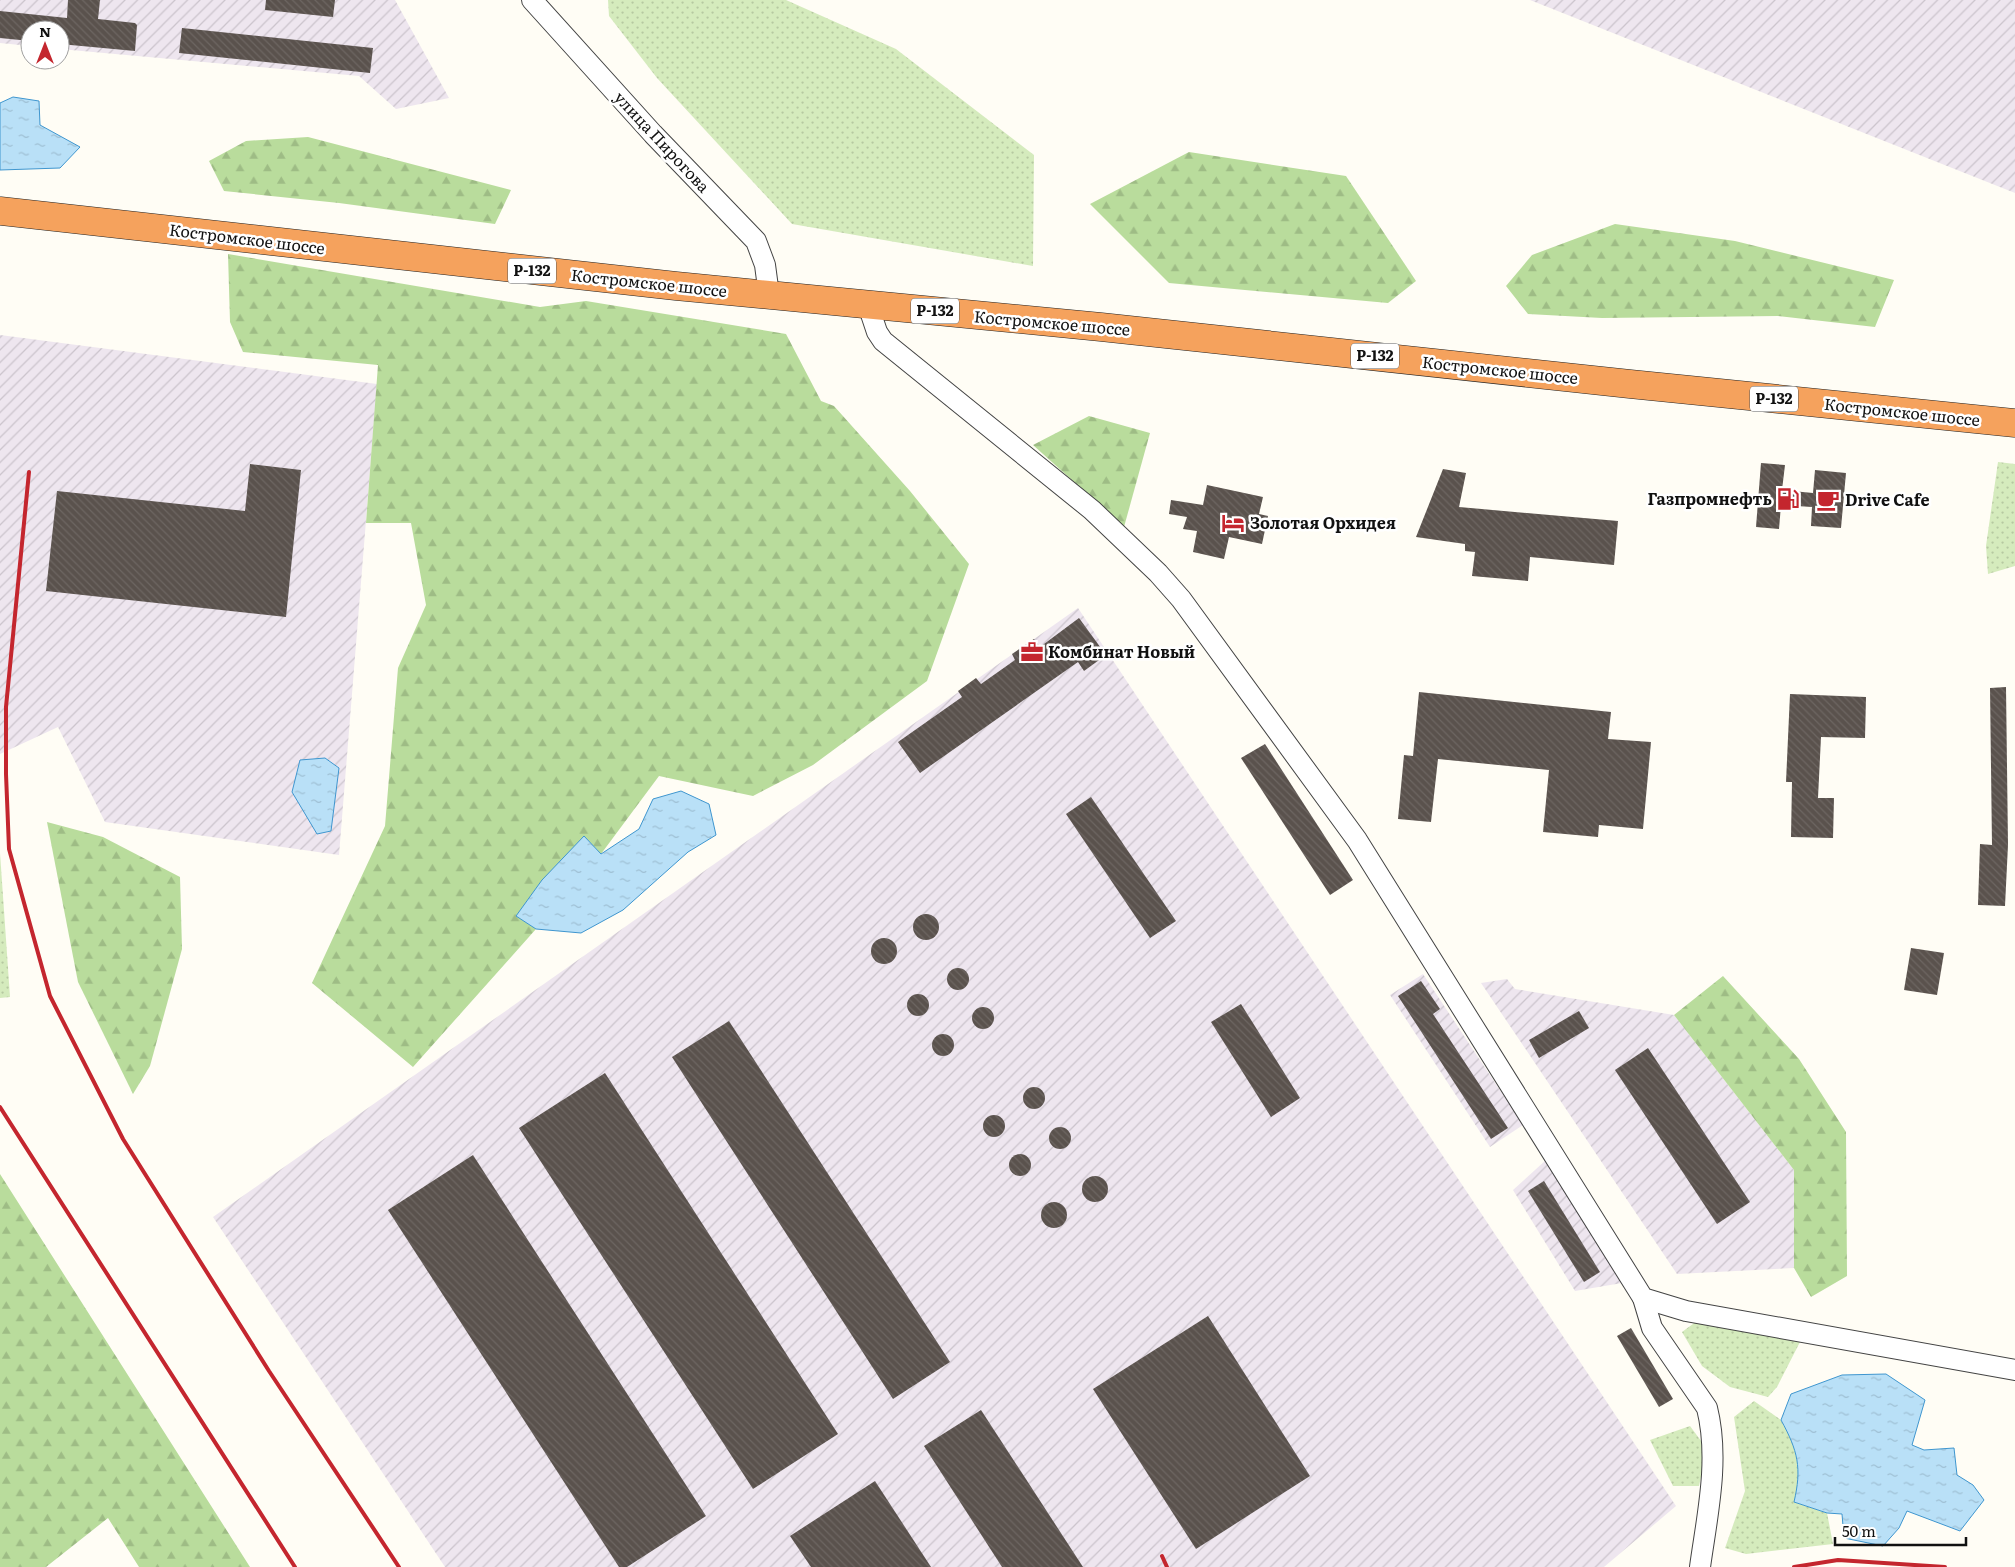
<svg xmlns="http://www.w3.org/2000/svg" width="2015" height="1567" font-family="Literata,serif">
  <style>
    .industrial { fill: url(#industrial-furrows) }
    .grass { fill: url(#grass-dots) }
    .forest { fill: url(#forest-firs) }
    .water { fill: url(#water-ripples); stroke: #3f96cf }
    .building { fill: url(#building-back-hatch) }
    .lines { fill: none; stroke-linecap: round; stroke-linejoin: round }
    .minor-casing { stroke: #444; stroke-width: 22 }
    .highway-casing { stroke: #222; stroke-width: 29 }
    .minor { stroke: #fff; stroke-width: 20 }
    .highway { stroke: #f5a25d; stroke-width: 28 }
    .rail { stroke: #c4262e; stroke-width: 4 }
    .labels { text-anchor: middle; stroke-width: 5; stroke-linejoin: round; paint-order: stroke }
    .shield { fill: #fff; stroke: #585858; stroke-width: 1 }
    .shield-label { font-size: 15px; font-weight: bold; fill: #111 }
    .street-label { font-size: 16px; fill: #111; stroke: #fff }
    .poi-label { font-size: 16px; font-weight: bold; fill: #111; stroke: #fff; text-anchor: start }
  </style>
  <defs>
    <pattern id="industrial-furrows" width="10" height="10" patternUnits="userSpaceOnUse" patternTransform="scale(1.25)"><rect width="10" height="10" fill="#eee6ef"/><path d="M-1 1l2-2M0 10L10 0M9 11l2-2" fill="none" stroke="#cbc4cc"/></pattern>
    <pattern id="grass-dots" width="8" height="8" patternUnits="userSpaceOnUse" patternTransform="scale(1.25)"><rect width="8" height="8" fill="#d5ebbd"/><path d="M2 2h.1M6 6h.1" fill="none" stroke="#b6c8a1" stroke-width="1.8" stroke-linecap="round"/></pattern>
    <pattern id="forest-firs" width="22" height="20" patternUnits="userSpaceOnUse" patternTransform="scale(1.25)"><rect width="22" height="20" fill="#b9dc9c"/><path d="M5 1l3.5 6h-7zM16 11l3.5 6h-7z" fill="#9ebc85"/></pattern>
    <pattern id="water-ripples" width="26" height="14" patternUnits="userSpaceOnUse" patternTransform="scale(1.25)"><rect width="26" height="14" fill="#b9e0f7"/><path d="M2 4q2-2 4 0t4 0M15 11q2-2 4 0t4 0" fill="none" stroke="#9ebfd3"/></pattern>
    <pattern id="building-back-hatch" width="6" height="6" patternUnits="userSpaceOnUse" patternTransform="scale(1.25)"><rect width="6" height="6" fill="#5a524d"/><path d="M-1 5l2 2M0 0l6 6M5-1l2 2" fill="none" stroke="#6d6662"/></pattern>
  </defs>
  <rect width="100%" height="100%" fill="#fffdf5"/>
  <!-- industrial -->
  <g class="industrial">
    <path d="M0,0H395L449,98L396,109L359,76L60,49V30H30V46L0,43Z"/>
    <path d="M1530,0H2015V193Z"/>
    <path d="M0,335L377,384L339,855L105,822L58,727L0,754Z"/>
    <path d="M1078,608L1676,1506L1604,1567H445L213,1217Z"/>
    <path d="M1423,974L1523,1125L1490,1147L1390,995Z"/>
    <path d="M1507,979L1515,989L1674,1015L1794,1170V1268L1677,1274L1481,983Z"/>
    <path d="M1546,1160L1622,1283L1575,1291L1513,1190Z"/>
  </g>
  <!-- grass -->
  <g class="grass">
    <path d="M608,0H786L896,49L1034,155L1033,266L792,224L657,78L609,16Z"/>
    <path d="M1998,462L2015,464V566L1988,574L1986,546Z"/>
    <path d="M0,853L10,997L0,998Z"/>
    <path d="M1697,1321L1800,1342L1777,1387L1768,1397L1730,1387L1702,1366L1682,1332Z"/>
    <path d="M1754,1401L1781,1420L1794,1444L1800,1478L1794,1502L1827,1513L1833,1544L1746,1554L1725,1548L1745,1491L1734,1417Z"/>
    <path d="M1690,1426L1707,1449L1699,1486H1673L1650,1440Z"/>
  </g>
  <!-- forest -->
  <g class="forest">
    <path d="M308,137L511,190L495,224L339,203L224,191L209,161L246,141Z"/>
    <path d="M1189,152L1346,176L1416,281L1388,303L1169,283L1090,204Z"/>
    <path d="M1615,224L1735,241L1894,280L1875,327L1778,316L1602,318L1528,314L1506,286L1532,255Z"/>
    <path d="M228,254L540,307L586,301L786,334L821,401L834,406L910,491L969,564L927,681L813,765L753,796L659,776L601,854L584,836L517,916L536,929L413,1067L312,983L385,826L398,668L426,605L411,523H366L378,365L243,352L230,322Z"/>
    <path d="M1089,416L1150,433L1124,527L1033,445Z"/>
    <path d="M47,822L103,837L180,877L182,949L150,1066L133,1094L78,982Z"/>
    <path d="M1723,976L1799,1059L1846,1132L1847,1276L1811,1297L1794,1268V1170L1674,1015Z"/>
    <path d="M0,1174L250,1567H139L108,1518L46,1567H0Z"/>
  </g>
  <!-- water -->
  <g class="water">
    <path d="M13,97L39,101L40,125L80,147L60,168L0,170V103Z"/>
    <path d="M325,758L339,768L331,831L317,834L292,792L300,760Z"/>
    <path d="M681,791L709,804L716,835L688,852L623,910L581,933L536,929L516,916L542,880L584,836L601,854L639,829L653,799Z"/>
    <path d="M1886,1374L1925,1400L1912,1445L1924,1450L1954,1448L1957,1475L1973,1485L1984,1500L1960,1531L1907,1511L1899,1528L1883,1546L1844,1538L1842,1514L1827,1513L1794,1502C1802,1468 1798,1451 1781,1420L1791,1394L1842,1375Z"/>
  </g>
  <!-- building -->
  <g class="building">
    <path d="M68,0H100L98,19L135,23L137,25L135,51L60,44V30H30V41L0,38V11L67,18Z"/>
    <path d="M266,0H335L333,17L265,10Z"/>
    <path d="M182,28L373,48L370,73L179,53Z"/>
    <path d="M1761,463L1785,465L1782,490L1813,493L1815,470L1846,473L1841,528L1811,526L1812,507L1781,505L1779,529L1756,527Z"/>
    <path d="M250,464L301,470L286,617L46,591L57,491L245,511Z"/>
    <path d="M1443,469L1466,473L1459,507L1618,521L1614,565L1530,557L1528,581L1472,576L1475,552L1465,551V544L1416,537Z"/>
    <path d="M1207,485L1263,497L1259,514L1268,516L1262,544L1229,537L1224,559L1193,552L1197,531L1183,529L1187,517L1169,514L1171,500L1203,505Z"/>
    <path d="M1079,618L1106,655L1084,671L1078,662L920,773L898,742L962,697L958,691L976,678L981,684L1015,660L1012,654L1034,639L1040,647Z"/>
    <path d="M2006,687L2008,845L2005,906L1978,905L1980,844L1992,845L1990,688Z"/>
    <path d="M1419,692L1611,712L1608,739L1651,742L1643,829L1599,825L1598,837L1543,832L1549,770L1438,759L1431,822L1398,819L1404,755L1413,756Z"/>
    <path d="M1790,694L1866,697L1865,738L1821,737L1818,798H1834L1833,838L1791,837L1792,782H1786Z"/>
    <path d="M1265,744L1353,880L1330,895L1241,758Z"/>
    <path d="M1091,797L1176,921L1150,938L1066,814Z"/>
    <circle cx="926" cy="927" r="13"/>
    <circle cx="884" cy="951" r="13"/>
    <path d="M1911,948L1944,953L1937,995L1904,990Z"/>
    <circle cx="958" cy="979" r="11"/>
    <path d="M1421,981L1440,1009L1433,1014L1508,1128L1491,1139L1398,996Z"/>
    <circle cx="918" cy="1005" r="11"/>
    <path d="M1241,1004L1300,1098L1271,1117L1211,1022Z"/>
    <circle cx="983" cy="1018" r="11"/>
    <path d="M1579,1011L1589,1028L1539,1058L1529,1040Z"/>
    <path d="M729,1021L950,1362L893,1399L672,1057Z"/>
    <circle cx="943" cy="1045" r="11"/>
    <path d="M1648,1048L1750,1202L1717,1224L1615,1070Z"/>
    <path d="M605,1073L838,1434L753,1489L519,1128Z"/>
    <circle cx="1034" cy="1098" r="11"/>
    <circle cx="994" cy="1126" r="11"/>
    <circle cx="1060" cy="1138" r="11"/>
    <circle cx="1020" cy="1165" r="11"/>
    <path d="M473,1155L706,1516L627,1567H619L388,1210Z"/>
    <circle cx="1095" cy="1189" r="13"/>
    <path d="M1544,1181L1600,1272L1584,1282L1528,1191Z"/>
    <circle cx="1054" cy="1215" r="13"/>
    <path d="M1208,1316L1310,1476L1196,1549L1093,1389Z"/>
    <path d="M1631,1328L1673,1399L1659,1407L1617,1336Z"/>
    <path d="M981,1410L1083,1567H1002L924,1446Z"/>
    <path d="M875,1481L931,1567H811L790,1536Z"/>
  </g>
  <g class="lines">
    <defs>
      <g id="minor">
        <path d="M532,0L653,134L756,241L765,265L769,295"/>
        <path d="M868,305L877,332L883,341L1092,510L1158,573L1181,599L1357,840L1643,1298L1686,1311L2015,1370"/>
        <path d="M1643,1298L1652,1328L1707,1408C1720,1460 1707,1516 1700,1567"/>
      </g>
      <path id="highway" d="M0,211L676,286L1101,327L1630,384L2015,423"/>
    </defs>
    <!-- minor casing -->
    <use href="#minor" class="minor-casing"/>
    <!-- highway casing -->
    <use href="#highway" class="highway-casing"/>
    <!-- minor -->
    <use href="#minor" class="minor"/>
    <!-- highway -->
    <use href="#highway" class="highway"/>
    <!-- rail -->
    <g class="rail">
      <path d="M29,472L6,707V774L9,849L50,996L123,1139L269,1371L399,1567"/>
      <path d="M0,1107L295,1567"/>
      <path d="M1162,1556L1167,1567"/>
      <path d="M1794,1567L1838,1560L1945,1567"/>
    </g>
  </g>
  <!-- icons -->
  <defs>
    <symbol id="fuel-bare" viewBox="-9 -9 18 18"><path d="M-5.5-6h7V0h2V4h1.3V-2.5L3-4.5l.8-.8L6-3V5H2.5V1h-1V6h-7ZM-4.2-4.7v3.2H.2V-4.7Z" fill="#c4262e" stroke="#fff" stroke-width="2.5" paint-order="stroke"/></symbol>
    <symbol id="cafe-bare" viewBox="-9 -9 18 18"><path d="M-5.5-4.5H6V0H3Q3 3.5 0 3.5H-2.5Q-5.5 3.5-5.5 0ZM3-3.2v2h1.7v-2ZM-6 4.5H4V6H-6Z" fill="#c4262e" stroke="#fff" stroke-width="2.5" paint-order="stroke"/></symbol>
    <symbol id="hotel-bare" viewBox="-9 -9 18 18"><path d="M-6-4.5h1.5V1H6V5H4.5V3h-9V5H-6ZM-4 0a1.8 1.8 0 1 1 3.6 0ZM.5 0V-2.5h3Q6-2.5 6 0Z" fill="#c4262e" stroke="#fff" stroke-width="2.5" paint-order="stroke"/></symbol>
    <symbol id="office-bare" viewBox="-9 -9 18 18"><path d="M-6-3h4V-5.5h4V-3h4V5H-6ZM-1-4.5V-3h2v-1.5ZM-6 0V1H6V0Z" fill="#c4262e" stroke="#fff" stroke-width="2.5" paint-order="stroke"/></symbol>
  </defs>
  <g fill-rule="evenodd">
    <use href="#fuel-bare" x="1772" y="483" width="32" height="32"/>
    <use href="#cafe-bare" x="1812" y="484" width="32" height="32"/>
    <use href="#hotel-bare" x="1217" y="507" width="32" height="32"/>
    <use href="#office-bare" x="1016" y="636" width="32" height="32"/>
  </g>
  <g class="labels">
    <!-- shield labels -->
    <g class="shield">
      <rect x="508" y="258.5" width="48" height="25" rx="4"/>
      <rect x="911" y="298.5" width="48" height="25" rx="4"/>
      <rect x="1351" y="343.5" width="48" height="25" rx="4"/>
      <rect x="1750" y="386.5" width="48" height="25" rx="4"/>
    </g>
    <g class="shield-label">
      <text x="532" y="276">Р-132</text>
      <text x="935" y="316">Р-132</text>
      <text x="1375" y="361">Р-132</text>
      <text x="1774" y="404">Р-132</text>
    </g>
    <!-- street labels -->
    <g class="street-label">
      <text transform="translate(662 142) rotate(47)" y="6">улица Пирогова</text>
      <text transform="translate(247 239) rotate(7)" y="6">Костромское шоссе</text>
      <text transform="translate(649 283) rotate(6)" y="6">Костромское шоссе</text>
      <text transform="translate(1052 323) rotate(5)" y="6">Костромское шоссе</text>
      <text transform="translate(1500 370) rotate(6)" y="6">Костромское шоссе</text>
      <text transform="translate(1902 412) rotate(6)" y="6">Костромское шоссе</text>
    </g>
    <!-- poi labels -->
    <g class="poi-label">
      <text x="1772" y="505" text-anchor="end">Газпромнефть</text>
      <text x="1845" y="506">Drive Cafe</text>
      <text x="1250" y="529">Золотая Орхидея</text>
      <text x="1048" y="658">Комбинат Новый</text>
    </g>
  </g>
  <!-- north arrow -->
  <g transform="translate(45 45)"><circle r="24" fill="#ffffff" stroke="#a0a0a0"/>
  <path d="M0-4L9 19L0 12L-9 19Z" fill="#c4262e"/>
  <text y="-8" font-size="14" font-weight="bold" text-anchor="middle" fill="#111111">N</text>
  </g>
  <!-- scale -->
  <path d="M1835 1537v8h131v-8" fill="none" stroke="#111111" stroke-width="2.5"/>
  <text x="1842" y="1537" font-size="15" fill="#111111" stroke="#ffffff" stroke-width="4" paint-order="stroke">50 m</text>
</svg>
